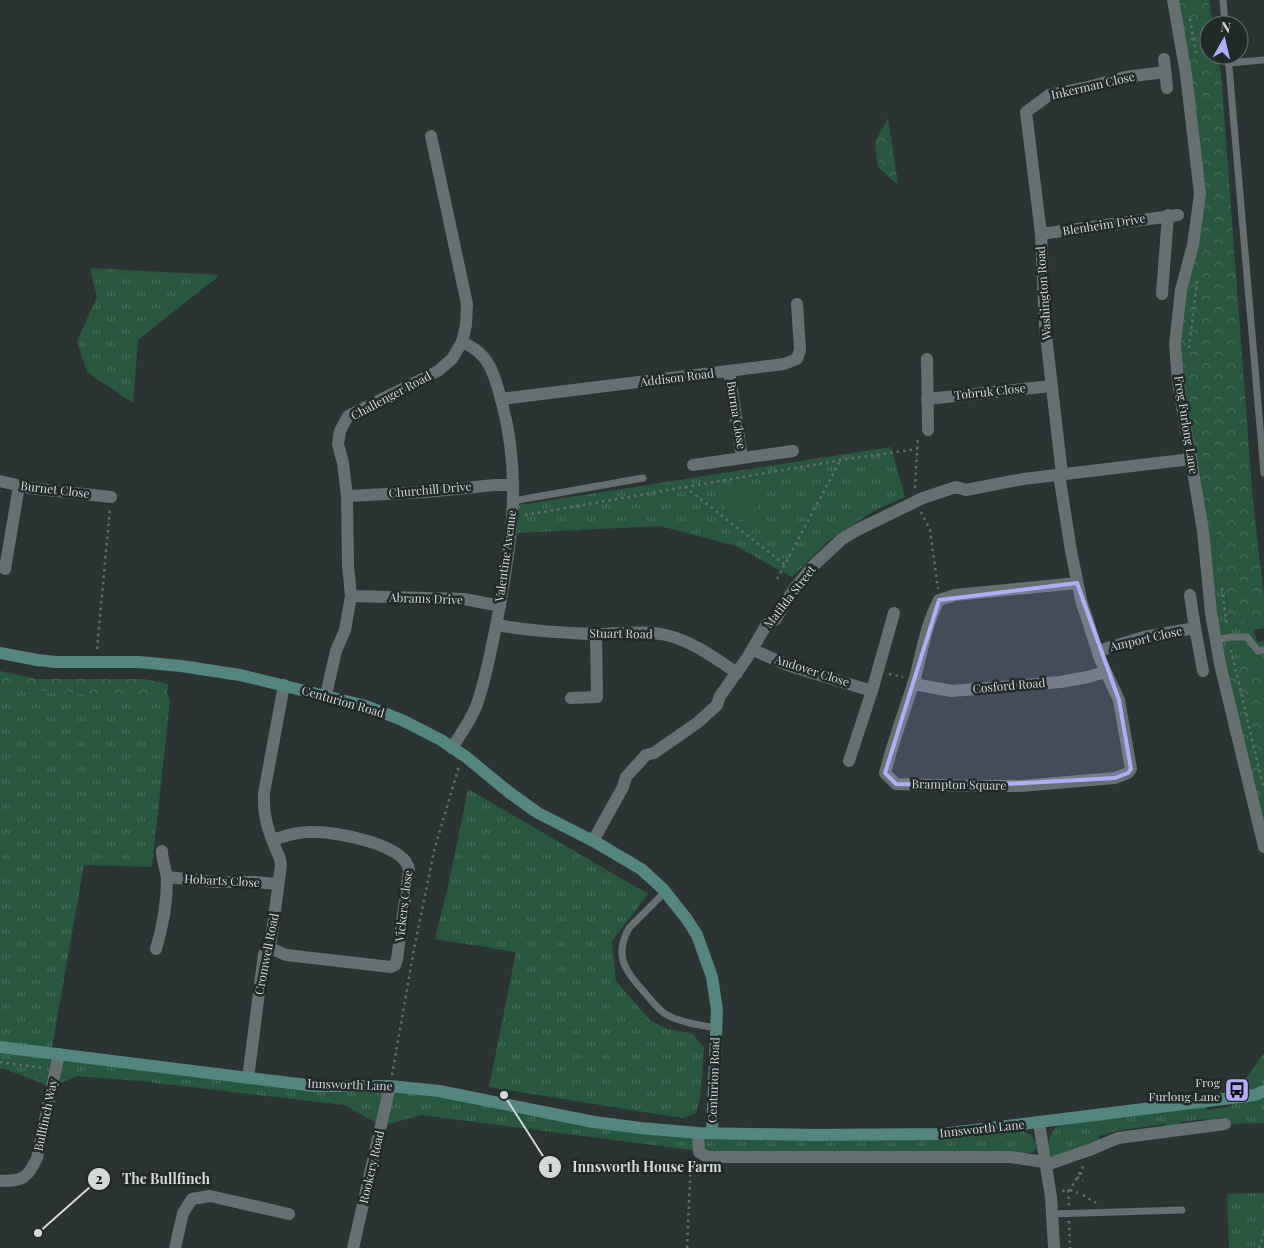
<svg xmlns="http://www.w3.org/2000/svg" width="1264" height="1248" font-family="'Playfair Display',serif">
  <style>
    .grass { fill: url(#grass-tufts) }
    .forest { fill: url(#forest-crowns) }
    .park { fill: #27583f }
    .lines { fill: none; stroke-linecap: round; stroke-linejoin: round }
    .path { stroke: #656c6c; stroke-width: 2.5; stroke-dasharray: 2.5 4; stroke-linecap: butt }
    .lane { stroke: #677070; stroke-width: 7 }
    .street { stroke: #677070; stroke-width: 12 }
    .secondary { stroke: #53867e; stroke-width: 12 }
    .marked { fill: #b2adfa; fill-opacity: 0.2; stroke: #b2adfa; stroke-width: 4; stroke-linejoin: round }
    .labels { text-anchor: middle; stroke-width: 5; stroke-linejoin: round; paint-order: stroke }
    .street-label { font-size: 12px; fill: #d3d8d8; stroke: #212929 }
    .poi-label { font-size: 12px; fill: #d3d8d8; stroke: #212929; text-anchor: end }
    .leader { fill: none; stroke: #d3d8d8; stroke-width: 2 }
    .callout-dot { fill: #d3d8d8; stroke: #212929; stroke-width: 2 }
    .mark-label { font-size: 15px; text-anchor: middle; font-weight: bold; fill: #111 }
    .callout-label { font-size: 14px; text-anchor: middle; font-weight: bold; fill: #d3d8d8; stroke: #212929; stroke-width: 5; stroke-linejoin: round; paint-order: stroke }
  </style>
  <defs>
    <pattern id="grass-tufts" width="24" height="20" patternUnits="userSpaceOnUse" patternTransform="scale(1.25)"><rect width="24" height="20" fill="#27583f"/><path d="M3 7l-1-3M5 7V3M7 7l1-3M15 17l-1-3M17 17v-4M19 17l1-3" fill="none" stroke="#456f5a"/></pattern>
    <pattern id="forest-crowns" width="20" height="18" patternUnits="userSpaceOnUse" patternTransform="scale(1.25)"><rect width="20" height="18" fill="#27583f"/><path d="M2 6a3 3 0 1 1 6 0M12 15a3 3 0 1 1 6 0" fill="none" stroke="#456f5a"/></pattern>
  </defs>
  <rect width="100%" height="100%" fill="#2b3333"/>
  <!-- grass -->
  <g class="grass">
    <path d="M90,268L220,275L138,340L133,403L87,372L77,341L97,297Z"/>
    <path d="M891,447L905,497L875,510L827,542L792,577L736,546L660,526L517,533L519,505Z"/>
    <path d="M1203,531L1217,534L1230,626L1264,619V628L1254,630L1257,642L1264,641V669L1245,660L1220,664Z"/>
    <path d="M0,688L170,701L152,867L84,865L51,1053L248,1078L390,1086L641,1128L1020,1130L1031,1135L1036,1143V1149L1032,1153H1027L699,1152L691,1150L421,1115L382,1126L344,1105L140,1081L77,1076L51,1087L5,1069H0Z"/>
    <path d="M468,789L648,894L612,941L616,981L651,1021L667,1029L692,1033L704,1048L700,1099L696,1113L684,1118L656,1114L489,1087L516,952L435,939L448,887Z"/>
    <path d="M1264,1053V1123L1225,1124L1224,1117H1218L1215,1121L1207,1122L1206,1119L1180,1122V1126L1165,1128L1164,1124L1116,1131L1099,1136L1100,1142L1053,1157C1044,1146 1050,1133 1059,1124L1206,1105L1207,1110L1232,1106V1098Z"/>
    <path d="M1264,1193V1248H1229L1227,1194Z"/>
  </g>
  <!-- forest -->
  <g class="forest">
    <path d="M1179,0H1209L1213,25H1209V55H1218L1221,74L1253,502L1264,597V619L1230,626L1217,534L1203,531L1175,344L1200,194Z"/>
    <path d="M888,118L898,185L878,167L875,142Z"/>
    <path d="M1245,660L1264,669V847L1220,664Z"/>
    <path d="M0,671L37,679H144L168,684L167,693L170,701L0,688Z"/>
  </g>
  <!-- park -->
  <circle class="park" cx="741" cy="503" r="17"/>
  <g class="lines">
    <!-- path -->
    <g class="path">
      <path d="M1190,19L1196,53"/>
      <path d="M1189,348L1197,281"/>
      <path d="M685,487L784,564"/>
      <path d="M915,488L918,436"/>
      <path d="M921,512L930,530L938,589"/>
      <path d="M525,515L841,460L917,449"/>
      <path d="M777,579L840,461"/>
      <path d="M1222,588L1227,627"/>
      <path d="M97,649L110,508"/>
      <path d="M1231,650L1263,786"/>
      <path d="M889,674L903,677"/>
      <path d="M0,1062L43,1068"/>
      <path d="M392,1075L414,949L434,851L459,766"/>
      <path d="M1080,1173L1086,1176"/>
      <path d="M1077,1177L1083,1181"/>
      <path d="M1068,1190L1069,1206"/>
      <path d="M1070,1190L1078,1193"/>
      <path d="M1062,1191L1070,1190L1084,1165"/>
      <path d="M1083,1195L1096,1203"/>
      <path d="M1069,1221L1070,1248"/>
      <path d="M687,1248L691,1160"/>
      <path d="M1259,1248L1264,1234"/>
    </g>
    <!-- lane -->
    <g class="lane">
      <path d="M1223,0L1225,25"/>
      <path d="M1228,55L1264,473"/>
      <path d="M1228,63L1264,60"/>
      <path d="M513,501L643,478"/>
      <path d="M1216,640L1231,637H1247L1258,651L1264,650"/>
      <path d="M665,892L629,928C613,957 626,971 645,993C652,1001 658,1010 667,1015C682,1023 700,1025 716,1028"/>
      <path d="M1052,1214L1182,1210"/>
    </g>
    <!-- street -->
    <g class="street">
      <path d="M1173,0L1186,74L1200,194L1193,245L1181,290L1175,344L1178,382L1203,531L1211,613L1220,664L1264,847"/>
      <path d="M1164,59L1167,88"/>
      <path d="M1041,234L1178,215"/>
      <path d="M1162,294L1168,215"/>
      <path d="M927,359L928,430"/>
      <path d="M729,371L742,458"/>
      <path d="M501,399L784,364L797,359L800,350L797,304"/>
      <path d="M927,399L1052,386"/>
      <path d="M693,465L793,451"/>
      <path d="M1059,474L1071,551L1081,600L1100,659L1119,700L1131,769L1128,773L1115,778L1021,786H969L896,784L885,773C893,741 905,710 915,678C922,652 926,624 939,600L955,595L1077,583"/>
      <path d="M1062,474L1045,327L1041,234L1026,112L1049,95L1084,88L1125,77L1165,72"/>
      <path d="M0,481L29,488L111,497"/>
      <path d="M347,496L427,492L494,485H513"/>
      <path d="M5,569L19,486"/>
      <path d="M1190,595L1195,628"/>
      <path d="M351,596L464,599L500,606"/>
      <path d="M497,625C530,631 563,633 596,634C620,634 643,630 666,635C692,641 715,658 737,673"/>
      <path d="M753,650L790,666L872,691"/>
      <path d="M1098,651L1144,637L1195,628L1203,671"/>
      <path d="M913,684L952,691L1060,682L1088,677L1105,672"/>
      <path d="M326,695L336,651L345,630L351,596L348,565L347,496L343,463L338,444L340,431L348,416L438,371L452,359L462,342L466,325L467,304L431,136"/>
      <path d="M571,698L597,697L596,634"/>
      <path d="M452,748C461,733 473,718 478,701C488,671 494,636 500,605C513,532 521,472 501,399C494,373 489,353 462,342"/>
      <path d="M849,761L872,691L894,613"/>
      <path d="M593,841L623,787L626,777L646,755L654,753L697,723L717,705L720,696L747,658L767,624L775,620L794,589L813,566L842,539L857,530L923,498L956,487L966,490L1023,479L1191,459"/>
      <path d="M167,877L216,882H254L278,884"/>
      <path d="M270,948L286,955L391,967L395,965L397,959L409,870C406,844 336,832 314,832C299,831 286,836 272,840"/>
      <path d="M156,949C163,926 167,903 167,878C166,869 162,861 162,851"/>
      <path d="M248,1078L264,954L270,948L281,865L280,859C270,835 263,821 264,793L284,685"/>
      <path d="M1039,1123L1051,1197L1054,1248"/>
      <path d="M698,1133L699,1152L707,1157H1010L1045,1162"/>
      <path d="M1046,1165L1092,1149L1118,1138L1225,1124"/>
      <path d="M0,1181C23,1181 27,1179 37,1158L59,1054"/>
      <path d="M175,1248L183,1213L192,1199L210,1196L289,1214"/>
      <path d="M353,1248L390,1086"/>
    </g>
    <!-- secondary -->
    <g class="secondary">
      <path d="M0,653L37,660L57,662H139L181,666L240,675L366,706L402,720L441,740L466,757L510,793L538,813L597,843L641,869L663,889L686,918L697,935L712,977L717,1010L712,1133"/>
      <path d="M0,1047L315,1086H390L439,1091L594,1122L641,1128L698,1133L814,1135L942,1134L1232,1098L1255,1095L1264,1091"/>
    </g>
  </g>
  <!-- marked area -->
  <path class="marked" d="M1077,583L1119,700L1131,769L1128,773L1115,778L969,786L896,784L885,773L939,600Z"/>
  <!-- icons -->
  <defs>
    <symbol id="bus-square" viewBox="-11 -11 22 22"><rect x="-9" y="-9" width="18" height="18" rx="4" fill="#b2adfa" stroke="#212929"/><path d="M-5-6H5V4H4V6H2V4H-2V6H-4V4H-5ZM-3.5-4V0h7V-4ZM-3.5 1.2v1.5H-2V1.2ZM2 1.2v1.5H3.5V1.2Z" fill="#111"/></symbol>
  </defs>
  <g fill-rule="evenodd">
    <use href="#bus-square" x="1223" y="1076" width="28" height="28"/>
  </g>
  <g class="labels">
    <!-- street labels -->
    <g class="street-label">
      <text transform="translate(1093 86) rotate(-13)" y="4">Inkerman Close</text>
      <text transform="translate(1104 225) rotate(-9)" y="4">Blenheim Drive</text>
      <text transform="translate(1044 293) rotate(-94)" y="4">Washington Road</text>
      <text transform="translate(677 378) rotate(-7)" y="4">Addison Road</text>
      <text transform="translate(990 392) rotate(-6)" y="4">Tobruk Close</text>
      <text transform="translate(391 396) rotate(-28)" y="4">Challenger Road</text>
      <text transform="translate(736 415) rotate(81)" y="4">Burma Close</text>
      <text transform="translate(1186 425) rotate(81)" y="4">Frog Furlong Lane</text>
      <text transform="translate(55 490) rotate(7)" y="4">Burnet Close</text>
      <text transform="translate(430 490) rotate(-5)" y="4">Churchill Drive</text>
      <text transform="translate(506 556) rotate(-82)" y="4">Valentine Avenue</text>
      <text transform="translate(790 597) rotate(-52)" y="4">Matilda Street</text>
      <text transform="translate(426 599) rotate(2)" y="4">Abrams Drive</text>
      <text transform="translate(621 634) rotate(1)" y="4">Stuart Road</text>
      <text transform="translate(1146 639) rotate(-13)" y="4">Amport Close</text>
      <text transform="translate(812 671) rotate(18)" y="4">Andover Close</text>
      <text transform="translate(1009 686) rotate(-5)" y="4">Cosford Road</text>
      <text transform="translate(343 702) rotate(16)" y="4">Centurion Road</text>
      <text transform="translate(959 785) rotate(1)" y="4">Brampton Square</text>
      <text transform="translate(222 881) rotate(3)" y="4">Hobarts Close</text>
      <text transform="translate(404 906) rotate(-83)" y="4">Vickers Close</text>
      <text transform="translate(267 954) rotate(-79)" y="4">Cromwell Road</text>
      <text transform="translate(714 1080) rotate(-88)" y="4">Centurion Road</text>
      <text transform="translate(350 1085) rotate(2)" y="4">Innsworth Lane</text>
      <text transform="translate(46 1115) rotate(-78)" y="4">Bullfinch Way</text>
      <text transform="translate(982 1129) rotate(-6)" y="4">Innsworth Lane</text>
      <text transform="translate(372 1167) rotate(-77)" y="4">Rookery Road</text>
    </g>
    <!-- poi labels -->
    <g class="poi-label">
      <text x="1220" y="1087">Frog<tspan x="1220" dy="14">Furlong Lane</tspan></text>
    </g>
  </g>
  <!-- callouts -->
  <path class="leader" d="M504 1095L550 1167M38 1233L99 1179"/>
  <g class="callout-dot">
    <circle cx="504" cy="1095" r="5"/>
    <circle cx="38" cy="1233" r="5"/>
    <circle cx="550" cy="1167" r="12"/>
    <circle cx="99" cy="1179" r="12"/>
  </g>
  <g class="mark-label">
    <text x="550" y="1172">1</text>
    <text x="99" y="1184">2</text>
  </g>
  <g class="callout-label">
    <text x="647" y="1172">Innsworth House Farm</text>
    <text x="166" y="1184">The Bullfinch</text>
  </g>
  <!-- north arrow -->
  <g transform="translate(1224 40) rotate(8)"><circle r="24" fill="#212929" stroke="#686f6f"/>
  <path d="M0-4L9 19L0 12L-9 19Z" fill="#b2adfa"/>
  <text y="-8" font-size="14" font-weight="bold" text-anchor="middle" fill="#d3d8d8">N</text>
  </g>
</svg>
